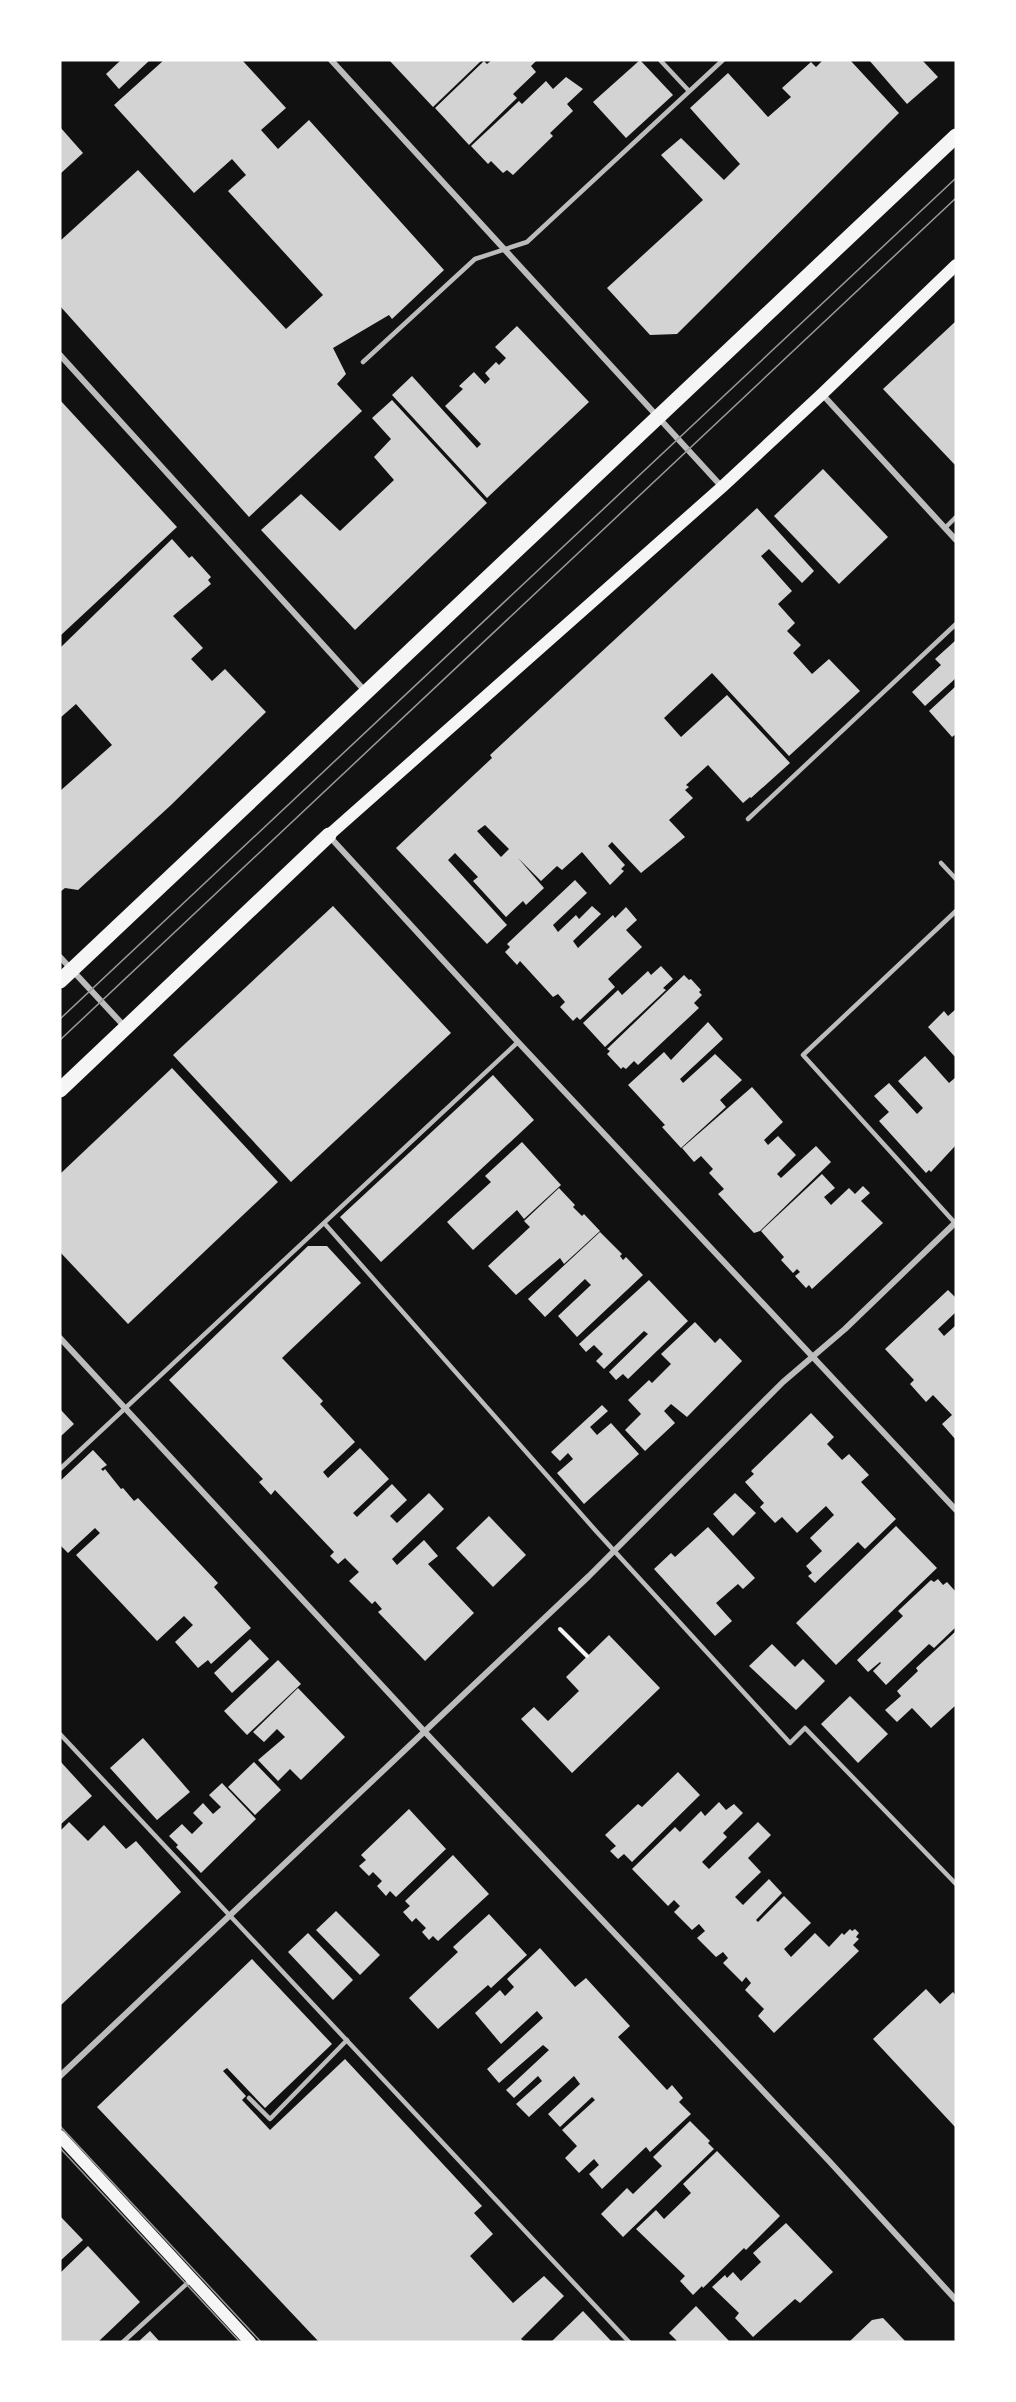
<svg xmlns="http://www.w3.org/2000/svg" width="1016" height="2402" font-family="Signika,sans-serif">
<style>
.building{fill:#d3d3d3;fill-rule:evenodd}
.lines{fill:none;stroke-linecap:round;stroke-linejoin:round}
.path{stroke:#f5f5f5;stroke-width:4}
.service{stroke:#bcbcbc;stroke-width:4.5}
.minor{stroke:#bcbcbc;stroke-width:6}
.secondary{stroke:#f5f5f5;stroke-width:12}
.primary{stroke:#f5f5f5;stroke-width:15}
.tram{stroke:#9a9a9a;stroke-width:1.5}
</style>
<rect width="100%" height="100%" fill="#111"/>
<g class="building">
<polygon points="121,60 150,60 119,89 106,74"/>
<polygon points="164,60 242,60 286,108 261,130 278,149 309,120 444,270 392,319 389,315 333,348 346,374 337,384 362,411 249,517 60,306 60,241 138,170 286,329 323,295 228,191 246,175 232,159 194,193 114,105"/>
<polygon points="389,60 482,60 433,107"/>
<polygon points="492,60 537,60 531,66 536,72 513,94 517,98 469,145 435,108 484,61 487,64"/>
<polygon points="640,60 673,95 626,138 593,102"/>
<polygon points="823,60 850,60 899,113 677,334 650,335 607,288 703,200 661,155 681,138 724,180 740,164 690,108 728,73 768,117 791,97 782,88 811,62 816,67"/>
<polygon points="869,60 922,60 938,77 907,104"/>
<polygon points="566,77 583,89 567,104 573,111 550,133 553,136 513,175 507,170 503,173 491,161 488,164 471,146 519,101 522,104 546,81 553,89"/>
<polygon points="60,127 83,153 60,174"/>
<polygon points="956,321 956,466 883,389"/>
<polygon points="517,326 589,402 487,498 392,395 412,376 477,448 481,444 445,406 463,389 459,386 474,372 485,384 490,379 485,373 496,362 499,365 506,358 495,347"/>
<polygon points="60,400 177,527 60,636"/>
<polygon points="392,400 487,503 355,630 261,530 301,494 340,531 394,480 374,457 391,439 372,418"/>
<polygon points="823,469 888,537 839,584 774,516"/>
<path d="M757,508L814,571L802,583L769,549L761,556L792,591L778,604L795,623L787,631L801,645L793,653L812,674L829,659L860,691L789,756L712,673L664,718L681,737L727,695L790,763L751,798L750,797L743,803L708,765L686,785L689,787L685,790L693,798L669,820L685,837L641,873L612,842L608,846L625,865L621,869L624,871L610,885L582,852L562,870L557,866L541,881L518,858L544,888L526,905L523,901L506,917L473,881L478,877L455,853L448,860L507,925L487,944L396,848L492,758L490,755ZM485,825L509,849L501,857L477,831Z"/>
<polygon points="172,539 189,558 192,556 211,577 208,580 211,584 173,616 203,648 191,659 212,681 225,669 266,712 170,806 78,890 65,888 60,892 60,791 112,745 76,704 60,718 60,648"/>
<polygon points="956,640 956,678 925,706 912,692 941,665 935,659"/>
<polygon points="956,686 956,734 952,737 929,711"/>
<polygon points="575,880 587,893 553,925 558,932 576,915 579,919 592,906 601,914 573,941 578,948 613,915 615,918 626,907 637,920 626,930 642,947 608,979 615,987 580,1020 577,1017 573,1021 560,1007 565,1002 558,994 553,997 520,961 517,965 505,952 510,947 507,944"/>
<polygon points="333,906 451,1033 291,1182 173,1055"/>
<polygon points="661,966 673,979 663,988 666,990 605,1047 583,1023 618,990 622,995 648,971 651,975"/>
<polygon points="684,975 689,980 691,979 701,990 699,992 702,995 694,1003 699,1008 638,1065 634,1061 626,1069 623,1067 621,1069 607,1054 610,1051 607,1049"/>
<polygon points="956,1009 956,1058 928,1027 944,1011 948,1016"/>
<polygon points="708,1022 723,1039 680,1079 683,1083 715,1054 742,1080 720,1100 726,1107 681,1148 662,1127 665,1125 628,1085 664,1052 671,1060"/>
<polygon points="925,1056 949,1083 956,1077 956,1145 931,1172 929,1170 926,1173 879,1121 889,1112 874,1096 889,1083 917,1114 923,1108 898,1081"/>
<polygon points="172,1068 278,1182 128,1324 60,1252 60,1174"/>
<polygon points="493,1075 534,1120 381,1262 340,1217"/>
<polygon points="752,1087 783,1122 764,1140 768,1145 778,1136 796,1155 777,1174 781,1178 816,1146 831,1162 760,1231 754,1233 718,1194 724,1189 709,1173 713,1169 701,1156 694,1162 682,1148"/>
<polygon points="522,1142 561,1185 524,1219 517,1210 473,1250 447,1222 491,1182 485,1176"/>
<polygon points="822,1174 835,1188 824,1197 831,1205 849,1188 855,1194 863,1186 870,1193 861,1201 883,1223 812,1289 809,1285 806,1288 795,1276 800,1272 797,1269 793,1273 781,1260 784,1257 761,1231"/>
<polygon points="559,1188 575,1205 573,1207 582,1216 584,1214 600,1231 564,1264 560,1258 516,1295 488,1266 530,1227 524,1221"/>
<polygon points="600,1232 622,1254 620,1256 623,1260 626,1257 643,1275 577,1337 558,1316 591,1285 585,1279 545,1317 528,1299"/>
<polygon points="308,1246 327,1246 361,1283 282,1358 323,1401 320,1404 355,1442 323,1472 328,1478 360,1448 389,1479 353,1513 357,1517 392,1484 407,1500 390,1516 397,1523 429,1493 444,1509 392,1559 397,1565 424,1540 438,1556 428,1564 474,1613 425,1661 378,1612 382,1609 375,1601 372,1604 349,1581 359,1572 345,1558 338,1564 330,1556 334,1552 275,1490 271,1495 259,1482 263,1479 169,1380"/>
<polygon points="649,1280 688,1321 628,1379 623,1374 616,1380 609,1372 648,1334 644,1331 604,1369 596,1361 603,1354 594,1345 586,1352 579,1344"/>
<polygon points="948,1290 956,1298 956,1312 938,1329 944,1336 956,1325 956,1440 942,1424 952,1415 933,1395 926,1402 910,1384 914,1380 885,1349"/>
<polygon points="695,1322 715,1343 720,1338 742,1361 687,1417 671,1404 664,1411 675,1423 645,1451 625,1430 641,1414 628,1400 649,1380 652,1383 671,1364 661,1354"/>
<polygon points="602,1405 608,1411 590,1427 597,1435 611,1423 639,1454 584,1504 557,1473 573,1459 568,1453 560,1461 551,1452"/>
<polygon points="60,1409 74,1424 60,1437"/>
<polygon points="811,1413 834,1437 827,1444 842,1460 849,1454 869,1475 861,1482 896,1519 865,1549 858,1542 815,1583 808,1576 812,1573 806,1566 822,1551 810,1538 834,1515 826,1506 797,1533 782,1517 775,1523 760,1507 764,1503 745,1482 754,1474 751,1471"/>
<polygon points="93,1450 107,1465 101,1469 103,1471 105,1469 121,1489 123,1488 134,1501 138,1498 218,1583 214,1587 251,1628 211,1664 208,1660 198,1668 175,1642 193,1625 184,1616 157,1641 76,1555 100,1533 95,1528 68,1553 60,1545 60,1481"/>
<polygon points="735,1493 756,1513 733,1536 713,1514"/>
<polygon points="489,1516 526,1555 493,1587 456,1548"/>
<polygon points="896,1526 937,1568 836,1665 796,1623"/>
<polygon points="708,1527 755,1578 743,1589 738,1584 716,1603 732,1621 715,1636 654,1569 671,1553 675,1557"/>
<polygon points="938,1579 943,1585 947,1582 956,1592 956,1627 934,1648 929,1644 886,1685 873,1671 881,1663 880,1662 868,1672 857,1660 903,1616 898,1611 931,1580 934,1582"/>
<polygon points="956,1631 956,1705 931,1728 912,1708 897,1722 885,1710 901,1696 897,1691 918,1671 916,1668"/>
<polygon points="609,1635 660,1688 572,1773 521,1719 534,1707 548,1721 579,1691 566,1677"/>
<polygon points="250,1639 269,1659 232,1693 214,1673"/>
<polygon points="772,1644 795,1667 803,1659 825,1681 796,1710 749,1666"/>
<polygon points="278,1660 301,1684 247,1735 224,1711"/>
<polygon points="298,1688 345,1737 301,1780 290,1769 278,1781 258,1760 285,1737 277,1729 264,1742 253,1732"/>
<polygon points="850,1696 888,1734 858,1763 821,1724"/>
<polygon points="143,1738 190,1792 157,1820 110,1768"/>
<polygon points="60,1761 92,1796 60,1825"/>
<polygon points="254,1762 281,1790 255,1815 228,1787"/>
<polygon points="678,1772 700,1795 632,1862 624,1854 618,1859 610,1851 616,1846 605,1835 638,1804 642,1807"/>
<polygon points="222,1783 256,1819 201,1873 176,1847 178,1845 169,1836 182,1824 192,1834 203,1823 193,1813 203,1803 213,1814 221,1807 209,1795"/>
<polygon points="719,1802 726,1810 734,1804 743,1813 723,1833 727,1837 702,1862 709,1869 758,1822 771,1835 748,1858 761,1872 735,1897 743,1905 769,1879 782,1893 756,1920 758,1922 784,1896 811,1923 784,1949 791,1957 815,1933 829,1947 842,1933 844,1935 850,1929 852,1931 855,1929 859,1933 856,1937 859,1939 853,1945 859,1951 774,2033 758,2016 764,2009 745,1990 751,1983 746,1977 742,1982 723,1963 728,1958 723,1952 716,1957 697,1938 705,1931 699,1924 692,1930 674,1912 680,1906 674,1900 668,1906 632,1869 675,1827 680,1832 701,1811 705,1816"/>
<polygon points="409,1809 446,1849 396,1897 390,1891 386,1896 377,1886 382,1881 373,1872 369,1876 359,1866 366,1860 361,1855"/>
<polygon points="69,1822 88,1841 104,1825 126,1849 136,1841 181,1892 60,2006 60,1831"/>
<polygon points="453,1855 489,1894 438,1941 433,1936 429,1940 422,1932 426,1928 416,1918 412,1922 403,1912 410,1906 405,1901"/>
<polygon points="336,1911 380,1955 360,1975 316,1930"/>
<polygon points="489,1914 527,1955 491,1988 488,1985 438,2029 409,1998 458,1952 453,1947"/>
<polygon points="308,1933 353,1980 333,2000 288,1952"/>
<polygon points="540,1948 575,1987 586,1978 630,2026 618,2037 667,2090 672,2085 683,2098 679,2102 691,2114 650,2152 646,2147 602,2189 589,2174 599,2165 594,2159 579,2173 565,2158 577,2146 562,2130 595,2100 592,2097 560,2127 548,2114 580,2084 574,2076 529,2117 516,2104 542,2081 538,2076 514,2098 506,2090 549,2050 543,2045 499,2083 487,2069 543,2018 537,2011 501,2044 475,2013 500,1990 505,1996 514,1987 507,1979"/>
<polygon points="252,1959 332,2044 265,2108 227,2068 223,2071 246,2096 242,2100 270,2130 345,2059 482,2206 474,2213 493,2234 470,2256 513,2303 544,2276 564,2296 521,2339 525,2342 319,2342 97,2107"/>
<polygon points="926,1989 940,2004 953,1992 956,1996 956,2128 873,2039"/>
<polygon points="690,2121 710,2141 708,2143 714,2149 623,2237 601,2214 627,2188 633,2194 662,2166 653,2157"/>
<polygon points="717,2151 780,2216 746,2250 744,2248 703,2288 702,2286 693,2295 680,2281 685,2276 636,2229 656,2210 664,2219 691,2193 683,2184"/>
<polygon points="60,2216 83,2240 60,2261"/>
<polygon points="786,2223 833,2272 800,2303 795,2299 753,2337 735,2318 739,2313 712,2287 725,2275 727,2278 733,2272 741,2281 761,2262 753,2253"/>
<polygon points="88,2246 140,2302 98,2342 60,2342 60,2273"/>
<polygon points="696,2306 730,2342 678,2342 669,2333"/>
<polygon points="583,2311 612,2342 551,2342"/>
<polygon points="883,2318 906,2342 849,2342 872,2320"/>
<polygon points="150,2331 160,2342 138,2342"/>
</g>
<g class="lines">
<polyline class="path" points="560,1629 587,1656"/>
<g class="service">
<polyline points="660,60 689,91"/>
<polyline points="363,362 475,259 527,242 723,60"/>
<polyline points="945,528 956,517"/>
<polyline points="748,819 956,624"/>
<polyline points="941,863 956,879"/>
<polyline points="955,1223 803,1055 956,911"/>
<polyline points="325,1224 596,1531 790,1743 805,1728 956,1884"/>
<polyline points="60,1469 518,1042"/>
<polyline points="60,1734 629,2342"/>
<polyline points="249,2098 270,2119 347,2040"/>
<polyline points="123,2342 192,2279"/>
</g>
<g class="minor">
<polyline points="331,60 722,487"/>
<polyline points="60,355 365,691"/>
<polyline points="822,394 956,540"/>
<polyline points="329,836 518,1042 956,1510"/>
<polyline points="60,957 125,1027"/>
<polyline points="60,1338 424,1731 829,2161 956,2300"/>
<polyline points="60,2076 589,1576 783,1382 845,1329 956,1222"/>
</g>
<g class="secondary">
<polyline points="329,835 722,487 822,394 956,265"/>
<polyline points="60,2136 250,2342"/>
</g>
<g class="primary">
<polyline points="60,981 956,136"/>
<polyline points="60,1090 329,835"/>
</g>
<g class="tram">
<polyline points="60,1019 956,178"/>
<polyline points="60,1040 956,198"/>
<polyline points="60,2126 261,2342"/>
<polyline points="60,2148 240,2342"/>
</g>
</g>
<rect width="1016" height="2402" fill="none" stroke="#ffffff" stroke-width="123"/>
</svg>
